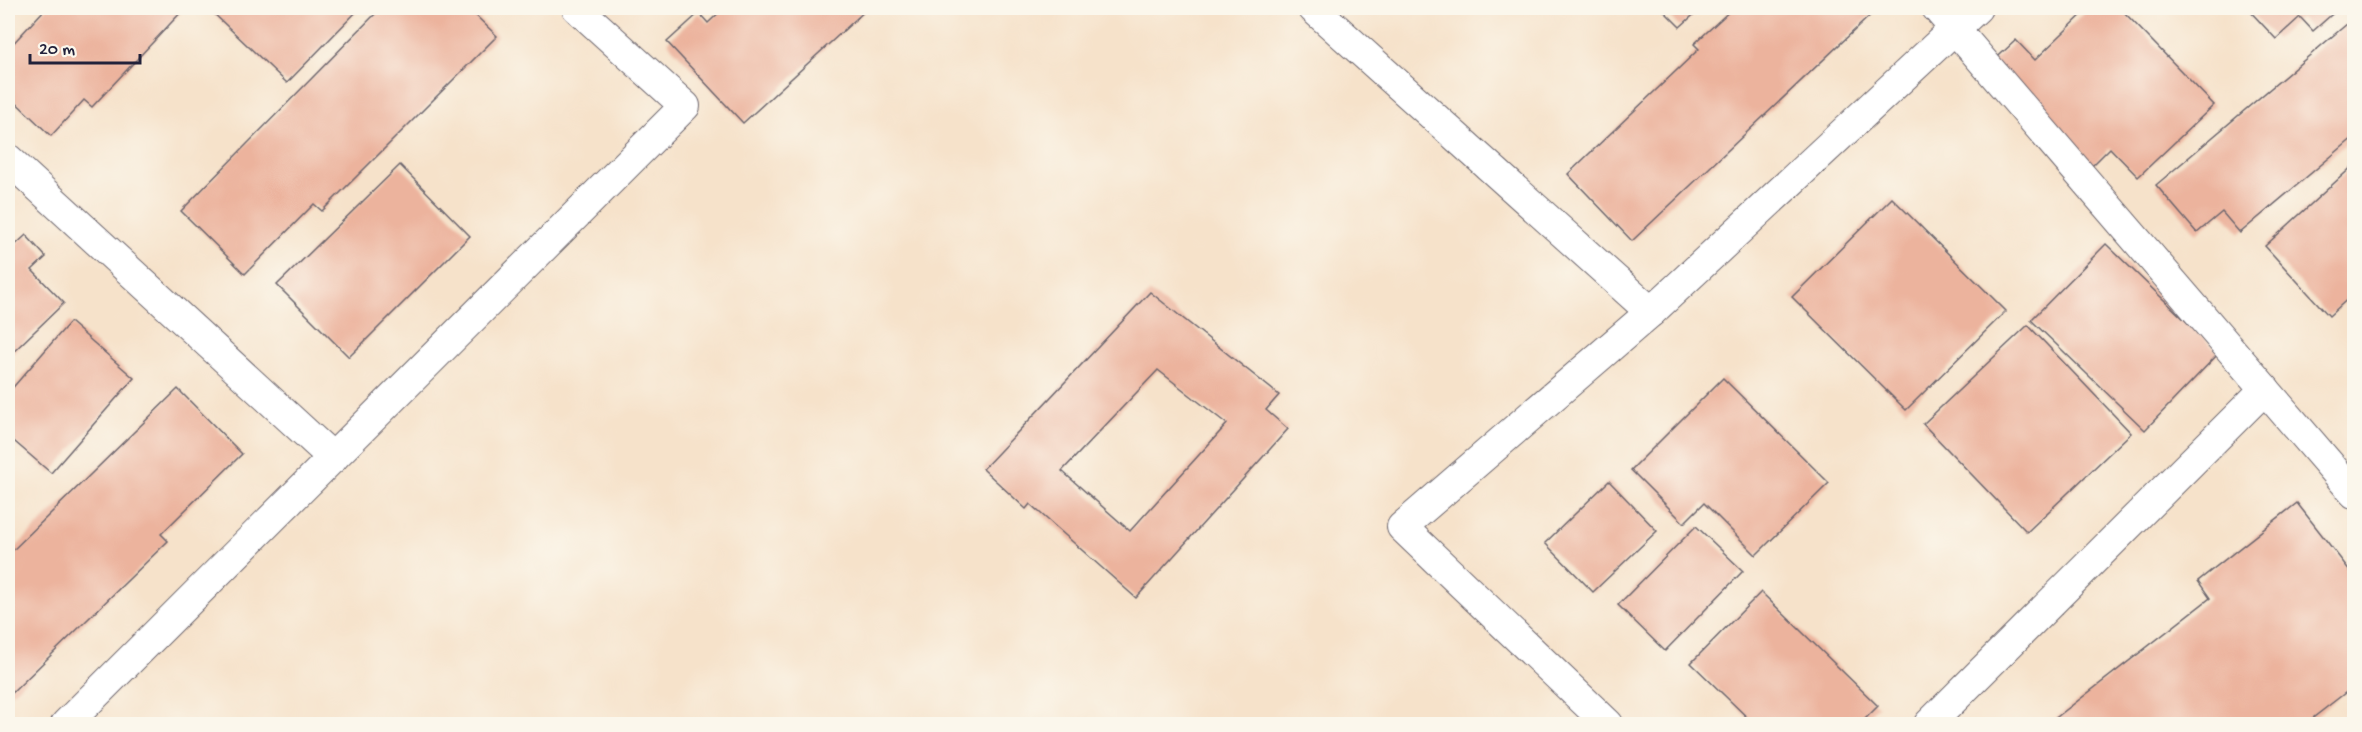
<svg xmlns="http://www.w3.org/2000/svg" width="2362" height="732" font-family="'Gochi Hand',sans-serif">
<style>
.building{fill:#ecb39d;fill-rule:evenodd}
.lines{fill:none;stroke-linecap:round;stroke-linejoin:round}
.street-casing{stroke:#6c656d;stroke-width:32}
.street{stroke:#fff;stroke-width:30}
</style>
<rect width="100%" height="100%" fill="#fbf7ec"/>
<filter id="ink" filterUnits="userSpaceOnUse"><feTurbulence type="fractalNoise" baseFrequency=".0167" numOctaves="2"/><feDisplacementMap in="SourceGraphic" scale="12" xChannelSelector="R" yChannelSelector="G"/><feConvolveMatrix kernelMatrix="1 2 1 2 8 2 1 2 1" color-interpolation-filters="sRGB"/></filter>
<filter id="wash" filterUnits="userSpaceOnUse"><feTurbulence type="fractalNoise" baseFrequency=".008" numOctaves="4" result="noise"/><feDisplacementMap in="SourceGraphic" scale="24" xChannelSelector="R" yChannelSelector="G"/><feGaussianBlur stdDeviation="1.35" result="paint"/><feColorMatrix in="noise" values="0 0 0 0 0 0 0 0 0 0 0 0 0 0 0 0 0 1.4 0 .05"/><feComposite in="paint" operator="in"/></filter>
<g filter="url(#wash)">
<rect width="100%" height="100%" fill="#f6e2ca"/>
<g id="blocks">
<g class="building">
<polygon points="46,8 185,8 92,107 84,100 51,136 8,95 8,49"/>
<polygon points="208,8 360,8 287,83"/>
<polygon points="381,8 468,8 497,36 322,211 314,204 245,274 181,211"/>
<polygon points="724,8 868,8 743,123 667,42 699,13 708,23"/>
<polygon points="1661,8 1701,8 1680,27"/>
<polygon points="1733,8 1878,8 1632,241 1568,174 1699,49 1694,44"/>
<polygon points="2089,8 2120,8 2214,105 2138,177 2110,148 2089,169 1988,66 2016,40 2035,60"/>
<polygon points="2247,8 2339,8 2313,31 2300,17 2276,39"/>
<polygon points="2354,18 2354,137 2240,233 2222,212 2197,233 2156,185"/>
<polygon points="400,165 470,236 349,357 277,285"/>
<polygon points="2354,165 2354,293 2329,316 2265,246"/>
<polygon points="1892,198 2006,311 1906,410 1792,297"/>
<polygon points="26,235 46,257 32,270 64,303 8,357 8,245 11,249"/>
<polygon points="2106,244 2219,353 2145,430 2031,320"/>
<path d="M1150,292L1279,395L1266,410L1288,429L1136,598L1030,504L1026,509L983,469ZM1158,370L1227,424L1130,531L1062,471Z"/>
<polygon points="70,322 134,378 51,473 8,436 8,393"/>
<polygon points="2028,325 2131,433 2027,532 1923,424"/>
<polygon points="1723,378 1829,483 1756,555 1704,503 1684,523 1631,470"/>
<polygon points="178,389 242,454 161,534 168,541 8,697 8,555"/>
<polygon points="1609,481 1657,531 1593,592 1545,543"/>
<polygon points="2297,503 2354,576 2354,686 2305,724 2048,724 2210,598 2198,581"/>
<polygon points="1696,526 1743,571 1665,651 1618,605"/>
<polygon points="1761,592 1878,706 1860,724 1754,724 1691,663"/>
</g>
</g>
</g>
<g filter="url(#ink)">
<use href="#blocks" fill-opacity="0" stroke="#6c656d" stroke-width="1.5"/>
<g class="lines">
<defs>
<g id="street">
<polyline points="1313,8 1651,312"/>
<polyline points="1937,8 2354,493"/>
<polyline points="8,159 333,458"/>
<polyline points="66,724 685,106 577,8"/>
<polyline points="1608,724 1402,527 1651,312 1977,8"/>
<polyline points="1929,724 2265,389"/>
</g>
</defs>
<use href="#street" class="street-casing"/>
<use href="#street" class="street"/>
</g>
</g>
<rect width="2362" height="732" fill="none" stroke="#fbf7ec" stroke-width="30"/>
<path d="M30 54v9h110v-9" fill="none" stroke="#22223b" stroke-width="3"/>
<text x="39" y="54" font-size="18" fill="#22223b" stroke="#fbf7ec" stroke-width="4.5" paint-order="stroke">20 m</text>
</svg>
